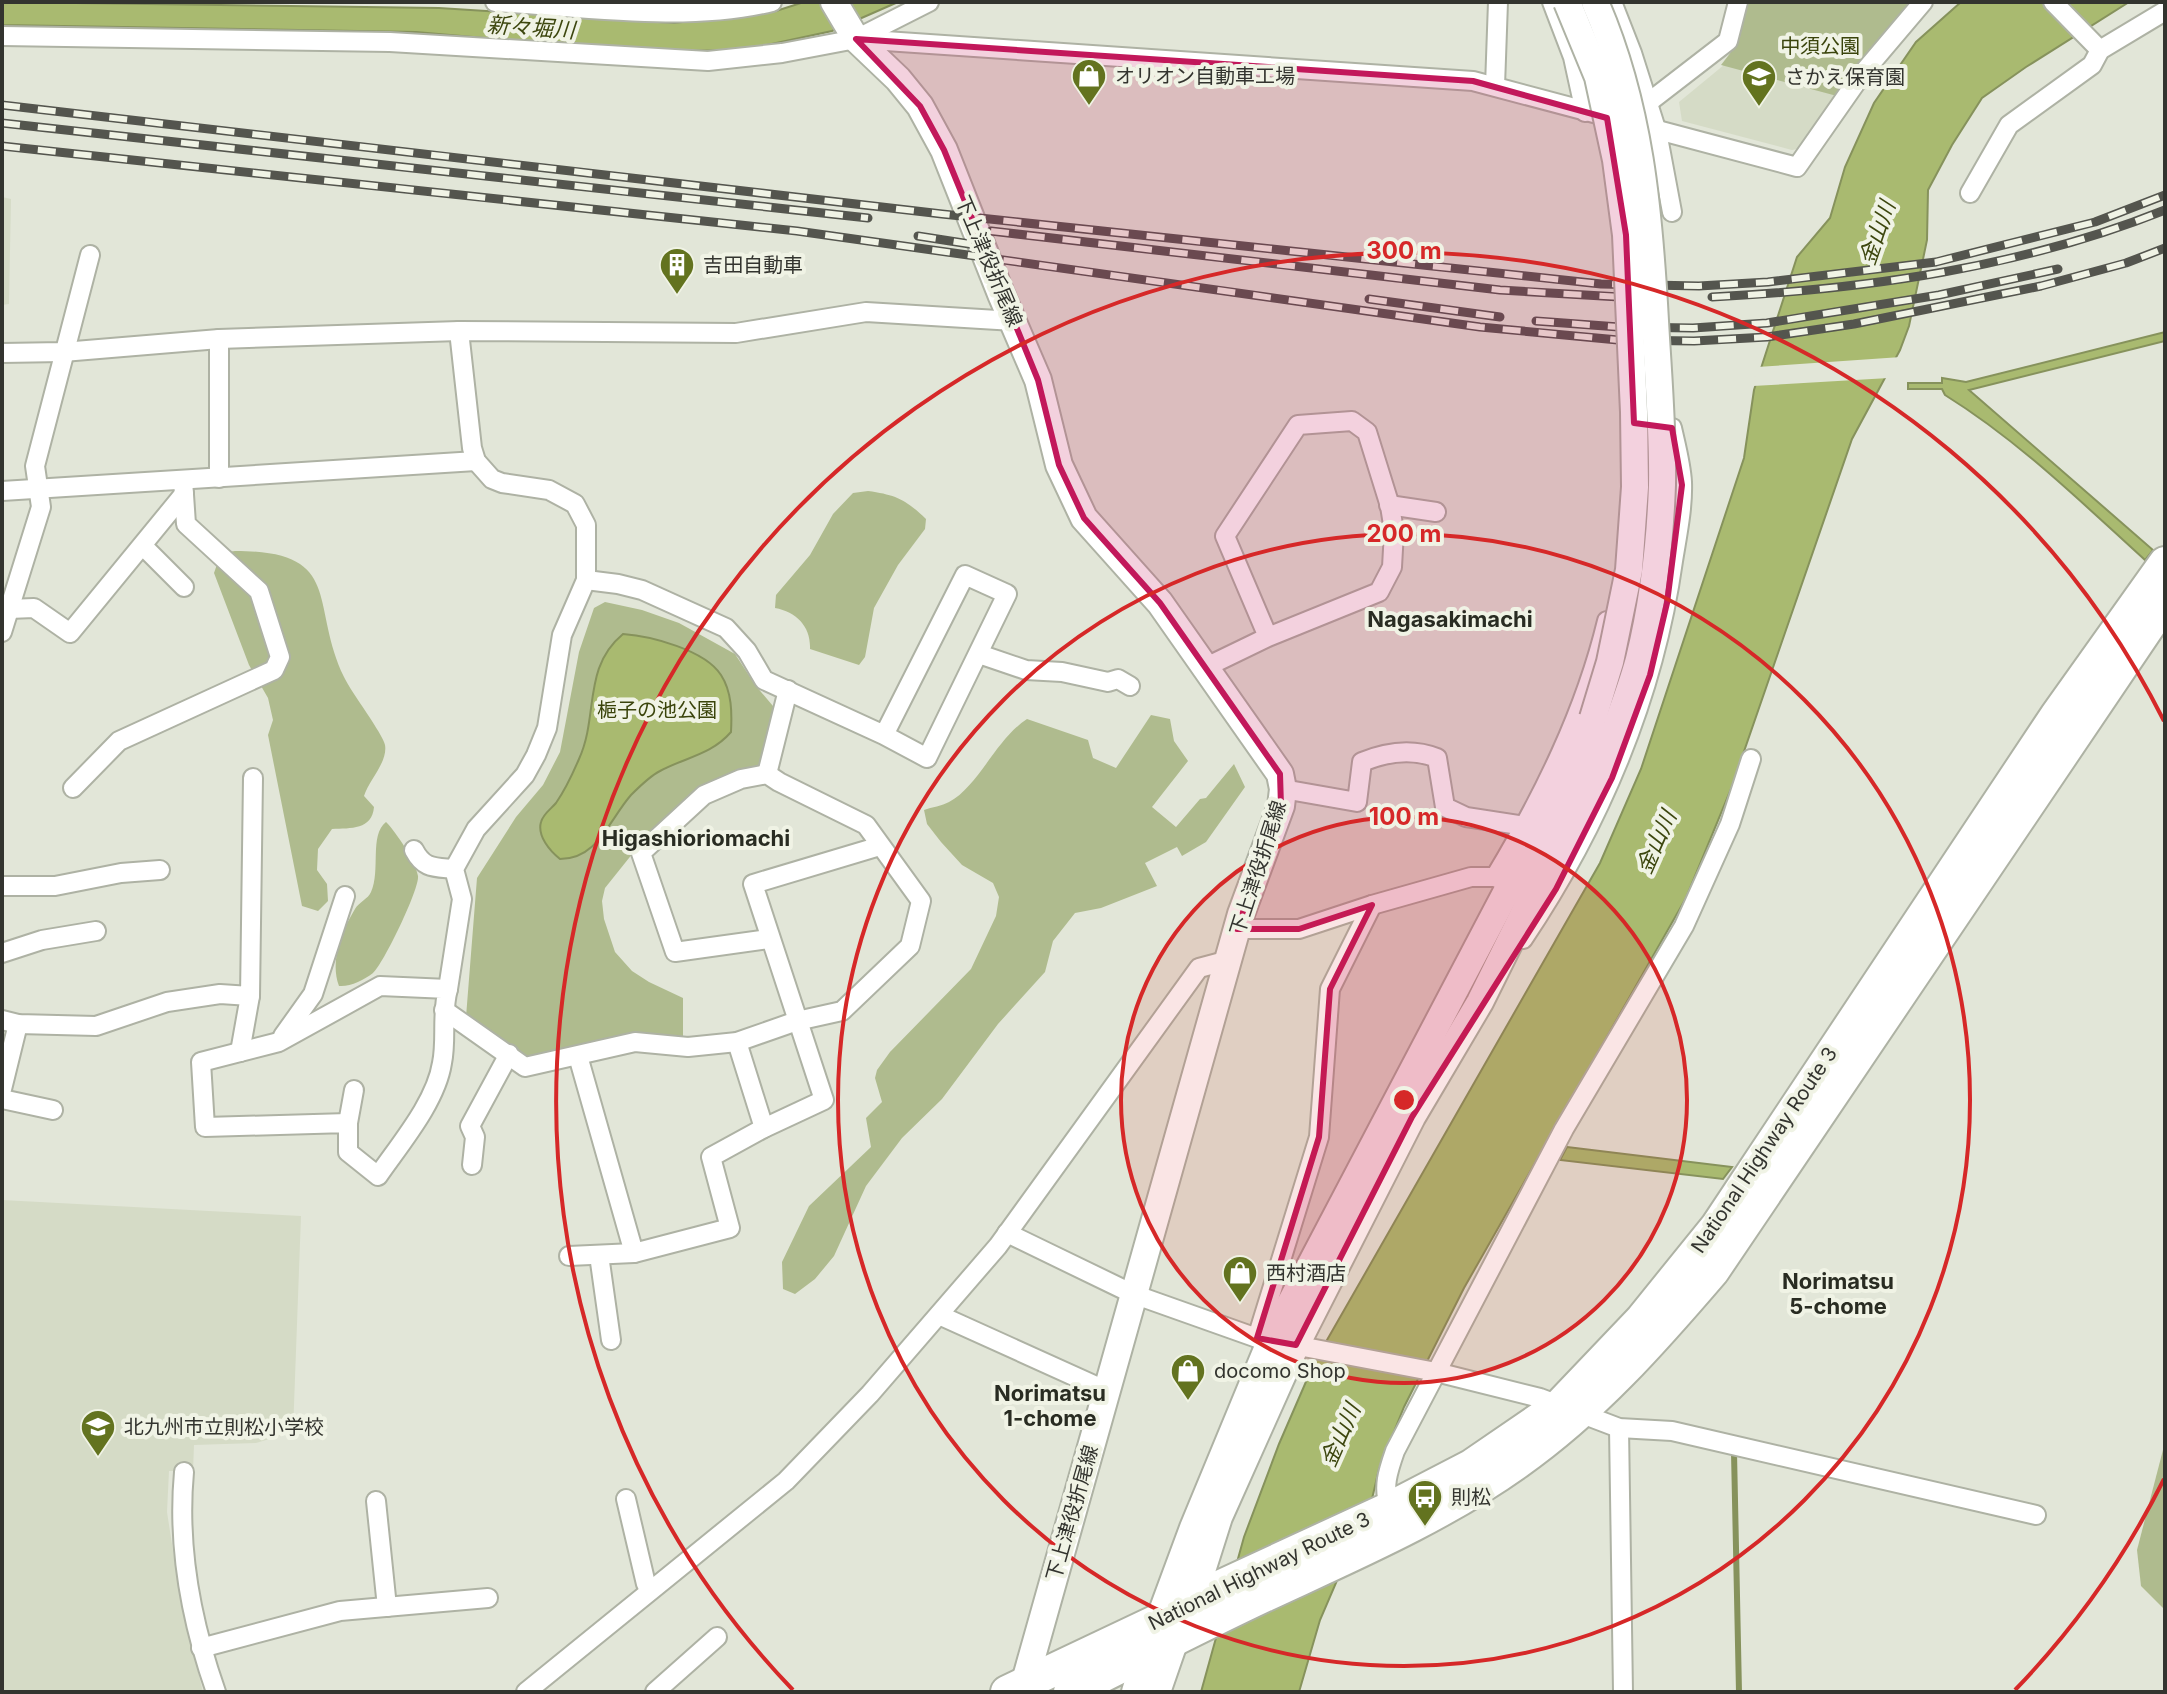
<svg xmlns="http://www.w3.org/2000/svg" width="2167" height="1694" font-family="Inter,'Noto Sans JP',sans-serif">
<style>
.built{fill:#d5dbc6}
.green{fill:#afbb8e}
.water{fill:#a9ba70;stroke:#86925c;stroke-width:2}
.pier{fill:#e2e6d8}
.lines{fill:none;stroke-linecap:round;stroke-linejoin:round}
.stream{stroke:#86925c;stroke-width:6}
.street-casing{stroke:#aeb2a4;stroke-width:22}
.secondary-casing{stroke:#aeb2a4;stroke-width:30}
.highway-casing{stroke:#aeb2a4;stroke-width:36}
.street{stroke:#fff;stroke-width:18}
.secondary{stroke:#fff;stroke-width:26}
.highway{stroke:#fff;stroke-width:32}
.rail-casing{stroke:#54554e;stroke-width:9}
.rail{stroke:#f0f3e5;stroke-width:6;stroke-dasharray:18;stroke-linecap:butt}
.secondary-bridge-casing{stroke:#aeb2a4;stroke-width:30;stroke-linecap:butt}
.secondary-bridge{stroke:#fff;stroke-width:26}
.marked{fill:#c2185b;fill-opacity:0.2;stroke:#c2185b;stroke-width:6;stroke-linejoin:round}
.ring{fill:none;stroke:#d62828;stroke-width:4}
.labels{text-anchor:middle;stroke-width:8;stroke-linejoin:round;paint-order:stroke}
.park-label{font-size:20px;fill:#3a440b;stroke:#f0f3e5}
.poi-label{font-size:20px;fill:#33342f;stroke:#f0f3e5;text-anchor:start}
.street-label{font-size:20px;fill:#33342f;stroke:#f0f3e5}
.water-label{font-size:22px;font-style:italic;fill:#3d470f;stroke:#f0f3e5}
.neighbourhood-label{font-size:22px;font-weight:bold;fill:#292c22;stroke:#f0f3e5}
.centre{fill:#d62828;stroke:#f0f3e5;stroke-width:4}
.ring-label{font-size:24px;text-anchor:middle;font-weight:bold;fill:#d62828;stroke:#f0f3e5;stroke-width:8;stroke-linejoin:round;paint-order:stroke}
</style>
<rect width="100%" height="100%" fill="#e2e6d8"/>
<g class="built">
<polygon points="1730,60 1846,95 1816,145 1792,150 1682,121 1679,102"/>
<polygon points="2,197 11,199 9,304 2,305"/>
<polygon points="2,1200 301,1216 293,1432 256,1443 194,1445 193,1471 169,1471 167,1512 181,1602 203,1692 2,1692"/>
</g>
<g class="green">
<polygon points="1747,2 1912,2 1837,96 1721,65 1738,43"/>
<path d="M868,491C896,495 905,499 926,519L925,529L898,565L874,608L865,657L859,665L810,649C811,627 797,612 775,608L776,595L810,555L833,514L853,493Z"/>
<path d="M235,551C345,551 309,604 344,677C351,692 383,734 385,745C388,762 369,780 364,796L374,807C372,830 351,828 332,829L318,849L317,870L327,884L328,901L318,911L302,906L268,735L273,720L268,698L249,665L214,573L221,553Z"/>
<polygon points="605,602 642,610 679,623 735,654 756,686 778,712 765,760 633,853 605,888 602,901 604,919 615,952 632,971 649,982 683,998 683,1041 526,1059 466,1017 477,878 516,817 543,785 560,752 579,652 594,608"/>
<path d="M1151,715L1170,719L1174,741L1188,761L1152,807L1176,827L1200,799L1206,798L1234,764L1245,787L1206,842L1182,856L1177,847L1145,863L1157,886L1101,908L1075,913L1053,941L1045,972L998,1024L942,1099L902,1138L866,1186L834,1256L815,1279L795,1294L783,1289L782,1262L809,1206L871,1147L866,1118L882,1102L875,1078L877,1070L890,1052L971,969L996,916L999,897L993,883L962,865L941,842L927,824L924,810C932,807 942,806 949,802C978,787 996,739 1027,719L1088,740L1093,758L1116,768Z"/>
<path d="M386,822C396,832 416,862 418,876C420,888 383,965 373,973C364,980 350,987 339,986C330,961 341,932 355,909C359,902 368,899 371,892C381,871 369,835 386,822Z"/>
<polygon points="2164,1446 2165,1446 2165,1610 2141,1586 2137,1550"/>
</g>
<g class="water">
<polygon points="2,2 439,8 674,23 776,11 804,2 898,2 832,31 744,50 677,51 565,45 416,32 2,25"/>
<polygon points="1961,2 2129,2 2026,67 1982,98 1952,145 1928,190 1927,240 1909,326 1900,350 1852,439 1731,789 1686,898 1464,1288 1404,1407 1379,1469 1372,1499 1320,1620 1299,1692 1201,1692 1244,1537 1279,1444 1315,1361 1600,863 1641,769 1744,458 1754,390 1797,257 1830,218 1845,167 1874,103 1916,42"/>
<path d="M2165,332V341L1969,390L2153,550L2145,560C2081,502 2019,441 1945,395L1942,389H1908V383H1942V378L1966,382Z"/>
<path d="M623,634C651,636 705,650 721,675C732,692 732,713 731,732C711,755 686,757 660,771C650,776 639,787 631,795C609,820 598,859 560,859C550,851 537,836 541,822C543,814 551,809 556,803C565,790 573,773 579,759C599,715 582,668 623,634Z"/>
<polygon points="1567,1147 1732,1167 1723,1179 1560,1160"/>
</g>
<polygon class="pier" points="1901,357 1889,378 1753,386 1757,367"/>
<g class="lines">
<g class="stream">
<polyline points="691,3 691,2"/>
<polyline points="1734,1452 1739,1692"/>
</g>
<defs>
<g id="street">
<path d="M495,2C584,7 686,23 772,2"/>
<polyline points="1552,2 1573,57 1585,112"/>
<polyline points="1612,2 1632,53 1657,132 1672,212"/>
<polyline points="2053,2 2100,50"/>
<polyline points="2,36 390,42 708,61 782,53 856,39 929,2"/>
<polyline points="856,39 1473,81 1797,167 1862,74 1923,2"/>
<polyline points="1495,86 1498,2"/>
<polyline points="1649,102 1728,41 1738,2"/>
<polyline points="1970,193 2009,125 2092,65 2100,50 2165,11"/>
<polyline points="219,339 219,478"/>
<polyline points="2,353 63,352 219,339 459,331 736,333 866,312 1014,321"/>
<polyline points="2,491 476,461"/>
<polyline points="1389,505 1436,512"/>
<polyline points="143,546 184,587"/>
<polyline points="586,580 618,584 642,590 726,628 747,651 764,680 884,735 927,758 1007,594 965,575 884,735"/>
<polyline points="9,609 34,608 70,633 184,494"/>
<polyline points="2,632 41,507 35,466 90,255"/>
<polyline points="979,654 1026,670 1062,672 1108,682 1118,679 1130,686"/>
<polyline points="1206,667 1268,637 1379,592 1392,567 1394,531 1390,506 1367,432 1352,421 1298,425 1225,536 1268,637"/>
<polyline points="767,774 788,690"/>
<polyline points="73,788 119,741 274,670 280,657 259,591 186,524 183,480"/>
<path d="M1283,789L1357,802L1362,762C1386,752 1412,748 1437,758L1445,807L1466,817L1526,826"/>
<path d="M414,850C424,869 434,867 454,869"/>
<path d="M1495,877C1543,797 1585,712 1607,621"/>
<polyline points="2,886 55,886 121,873 160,870"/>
<polyline points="1237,929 1299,929 1372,905 1471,877 1495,877 1504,881"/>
<path d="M1523,939C1599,826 1654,697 1673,561C1677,536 1683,508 1682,482C1681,464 1676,446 1672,428L1638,424L1635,438"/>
<polyline points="2,953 42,940 96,931"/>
<path d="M380,986L448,989C441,1014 447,1039 442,1063C436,1102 400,1144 378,1176L348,1152V1123L205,1127L201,1062L279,1042Z"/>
<polyline points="448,989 462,899 454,869 476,829 525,775 536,755 547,728 562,635 586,580 586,525 575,504 549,490 502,483 492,479 476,461 472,448 459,331"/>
<polyline points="444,1010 525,1067 635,1042 688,1047 737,1042 797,1021 842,1011 910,946 921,901 866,825 779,782 767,774 741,779 704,795 641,853 675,952 769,939"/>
<polyline points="2,1020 18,1024 96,1026 167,1002 220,994 250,996 253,778"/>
<polyline points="283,1036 313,994 345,896"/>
<polyline points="737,1042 764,1128"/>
<polyline points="240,1052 250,996"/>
<polyline points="578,1056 634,1253 730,1228 711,1157 764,1128 824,1100 753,884 880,846"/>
<polyline points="2,1089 18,1024"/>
<polyline points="2,1099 53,1110"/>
<polyline points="348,1123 354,1090"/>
<polyline points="472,1165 475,1137 470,1126 509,1054"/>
<polyline points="1007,1233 1133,1294 1257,1338 1436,1372 1540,1398 1619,1428 1672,1431 2036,1515"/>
<polyline points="599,1255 611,1340"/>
<polyline points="569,1256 634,1253"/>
<polyline points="939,1315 1107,1391"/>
<polyline points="1257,1338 1319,1137 1330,989 1372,905"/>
<polyline points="1619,1428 1623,1692"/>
<path d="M184,1472C177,1547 191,1621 216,1692"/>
<polyline points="626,1499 646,1584"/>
<polyline points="376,1501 387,1607"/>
<path d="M1390,1508C1382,1488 1388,1471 1395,1451L1564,1129L1684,926L1730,824L1751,759"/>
<polyline points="201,1648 340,1611 488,1598"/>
<polyline points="526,1692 786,1481 870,1394 998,1246 1199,968 1229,960"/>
<polyline points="655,1692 717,1637"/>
</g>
<g id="secondary">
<polyline points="834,2 856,39 898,79 920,106 944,150 1001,294 1038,380 1059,465 1084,518 1160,603 1280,774 1283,789 1281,806 1241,914 1022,1692"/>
<polyline points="1135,1692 1146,1655 1193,1528 1270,1342 1559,792 1593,718"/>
<polyline points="1157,1692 1175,1640 1193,1599 1219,1517 1296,1345 1412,1117 1480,1002 1616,728"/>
</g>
<g id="highway">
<polyline points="1007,1692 1159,1620 1193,1599 1390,1508 1471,1466 1560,1405 1641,1320 1717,1226 2056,716 2165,563"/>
<path d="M1070,1692C1135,1660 1200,1626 1266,1595C1352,1555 1441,1517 1518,1462C1593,1409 1653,1341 1713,1271L2165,602"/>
</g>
</defs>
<use href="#street" class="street-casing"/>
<use href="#secondary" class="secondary-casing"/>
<use href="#highway" class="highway-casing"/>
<use href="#street" class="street"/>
<use href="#secondary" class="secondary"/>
<use href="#highway" class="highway"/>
<defs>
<g id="rail">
<polyline points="2,105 942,214 1601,284 1699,286 1768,282 1936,262 2095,222 2165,195"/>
<polyline points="2,123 868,218"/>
<polyline points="2,146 797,231 1480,327 1618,340 1694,341 1767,337 1854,324 2041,286 2126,263 2165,248"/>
<polyline points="991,231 1500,290 1620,297"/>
<polyline points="918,236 989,247"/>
<path d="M1712,297C1867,289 2020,268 2165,210"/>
<polyline points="1369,299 1500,317"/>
<polyline points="1536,321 1619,327 1693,328 1767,323 1939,295 2058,269"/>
</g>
</defs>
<use href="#rail" class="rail-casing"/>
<use href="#rail" class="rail"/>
<defs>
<g id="secondary-bridge">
<polyline points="1567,2 1598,77 1616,160 1626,235 1634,412 1635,487 1629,570 1610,662 1593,718"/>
<path d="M1595,2C1640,105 1649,211 1655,321C1658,375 1663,431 1662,485C1660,543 1653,602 1639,659C1633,682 1624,705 1616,728"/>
</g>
</defs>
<use href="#secondary-bridge" class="secondary-bridge-casing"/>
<use href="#secondary-bridge" class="secondary-bridge"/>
</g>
<path class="marked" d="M856,39L1473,81L1607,118L1626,235L1634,423L1672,428L1682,485L1667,603L1650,675L1612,778L1556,889L1412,1117L1296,1345L1257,1338L1319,1137L1330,989L1372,905L1299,929H1237L1281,806L1280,774L1160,603L1084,518L1059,465L1038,380L944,150L920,106Z"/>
<circle cx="1404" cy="1100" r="283" fill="#d62828" fill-opacity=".12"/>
<g class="ring">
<circle cx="1404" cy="1100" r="283"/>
<circle cx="1404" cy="1100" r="566"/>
<path d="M2164 1479A849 849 0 0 1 2015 1690M793 1690A849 849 0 1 1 2164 721"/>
</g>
<defs>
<symbol id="shop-pin" viewBox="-11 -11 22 30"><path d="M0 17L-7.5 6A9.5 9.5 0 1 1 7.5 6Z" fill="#63731f" stroke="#f0f3e5"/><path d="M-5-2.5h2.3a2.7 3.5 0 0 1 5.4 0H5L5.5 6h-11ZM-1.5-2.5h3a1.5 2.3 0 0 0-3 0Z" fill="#fff"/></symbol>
<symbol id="school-pin" viewBox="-11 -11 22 30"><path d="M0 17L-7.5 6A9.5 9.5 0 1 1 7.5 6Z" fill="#63731f" stroke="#f0f3e5"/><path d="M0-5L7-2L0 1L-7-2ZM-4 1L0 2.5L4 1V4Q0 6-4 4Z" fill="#fff"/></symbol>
<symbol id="building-pin" viewBox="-11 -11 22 30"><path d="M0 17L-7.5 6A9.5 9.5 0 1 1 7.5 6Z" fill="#63731f" stroke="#f0f3e5"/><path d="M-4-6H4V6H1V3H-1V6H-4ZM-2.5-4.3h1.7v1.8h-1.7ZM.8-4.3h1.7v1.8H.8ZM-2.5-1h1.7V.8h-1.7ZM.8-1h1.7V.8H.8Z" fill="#fff"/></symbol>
<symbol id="bus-pin" viewBox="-11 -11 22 30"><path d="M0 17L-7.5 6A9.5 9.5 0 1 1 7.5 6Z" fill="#63731f" stroke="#f0f3e5"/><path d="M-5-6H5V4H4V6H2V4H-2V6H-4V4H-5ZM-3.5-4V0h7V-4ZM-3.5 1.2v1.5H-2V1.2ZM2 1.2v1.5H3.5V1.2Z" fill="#fff"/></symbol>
</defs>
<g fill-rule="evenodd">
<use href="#shop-pin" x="1069" y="56" width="40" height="54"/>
<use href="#school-pin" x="1739" y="57" width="40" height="54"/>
<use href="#building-pin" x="657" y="245" width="40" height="54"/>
<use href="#shop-pin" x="1220" y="1253" width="40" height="54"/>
<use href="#shop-pin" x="1168" y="1351" width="40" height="54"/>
<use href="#school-pin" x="78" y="1407" width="40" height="54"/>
<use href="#bus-pin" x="1405" y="1477" width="40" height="54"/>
</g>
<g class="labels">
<g class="park-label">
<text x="1820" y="53">中須公園</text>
<text x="657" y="717">梔子の池公園</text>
</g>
<g class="poi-label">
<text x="1115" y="83">オリオン自動車工場</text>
<text x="1785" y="84">さかえ保育園</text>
<text x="703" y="272">吉田自動車</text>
<text x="1266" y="1280">西村酒店</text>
<text x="1214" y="1378">docomo Shop</text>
<text x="124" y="1434">北九州市立則松小学校</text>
<text x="1451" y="1504">則松</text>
</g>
<g class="street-label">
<text transform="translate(989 261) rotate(67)" y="7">下上津役折尾線</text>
<text transform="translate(1258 868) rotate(-72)" y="7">下上津役折尾線</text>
<text transform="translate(1764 1150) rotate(-56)" y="7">National Highway Route 3</text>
<text transform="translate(1072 1513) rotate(-74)" y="7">下上津役折尾線</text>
<text transform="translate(1259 1571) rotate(-26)" y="7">National Highway Route 3</text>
</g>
<g class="water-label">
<text transform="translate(531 27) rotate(4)" y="8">新々堀川</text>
<text transform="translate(1877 233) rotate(-71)" y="8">金山川</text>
<text transform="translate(1656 842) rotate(-66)" y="8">金山川</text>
<text transform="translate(1340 1435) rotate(-66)" y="8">金山川</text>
</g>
<g class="neighbourhood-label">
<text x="1450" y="627">Nagasakimachi</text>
<text x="696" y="846">Higashioriomachi</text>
<text x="1838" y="1289">Norimatsu<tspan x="1838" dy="25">5-chome</tspan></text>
<text x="1050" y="1401">Norimatsu<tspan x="1050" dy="25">1-chome</tspan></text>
</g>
</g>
<circle cx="1404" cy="1100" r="12" class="centre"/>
<g class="ring-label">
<text x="1404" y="259">300 m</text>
<text x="1404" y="542">200 m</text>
<text x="1404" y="825">100 m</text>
</g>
<rect width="2167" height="1694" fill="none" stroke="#33342f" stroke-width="8"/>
</svg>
